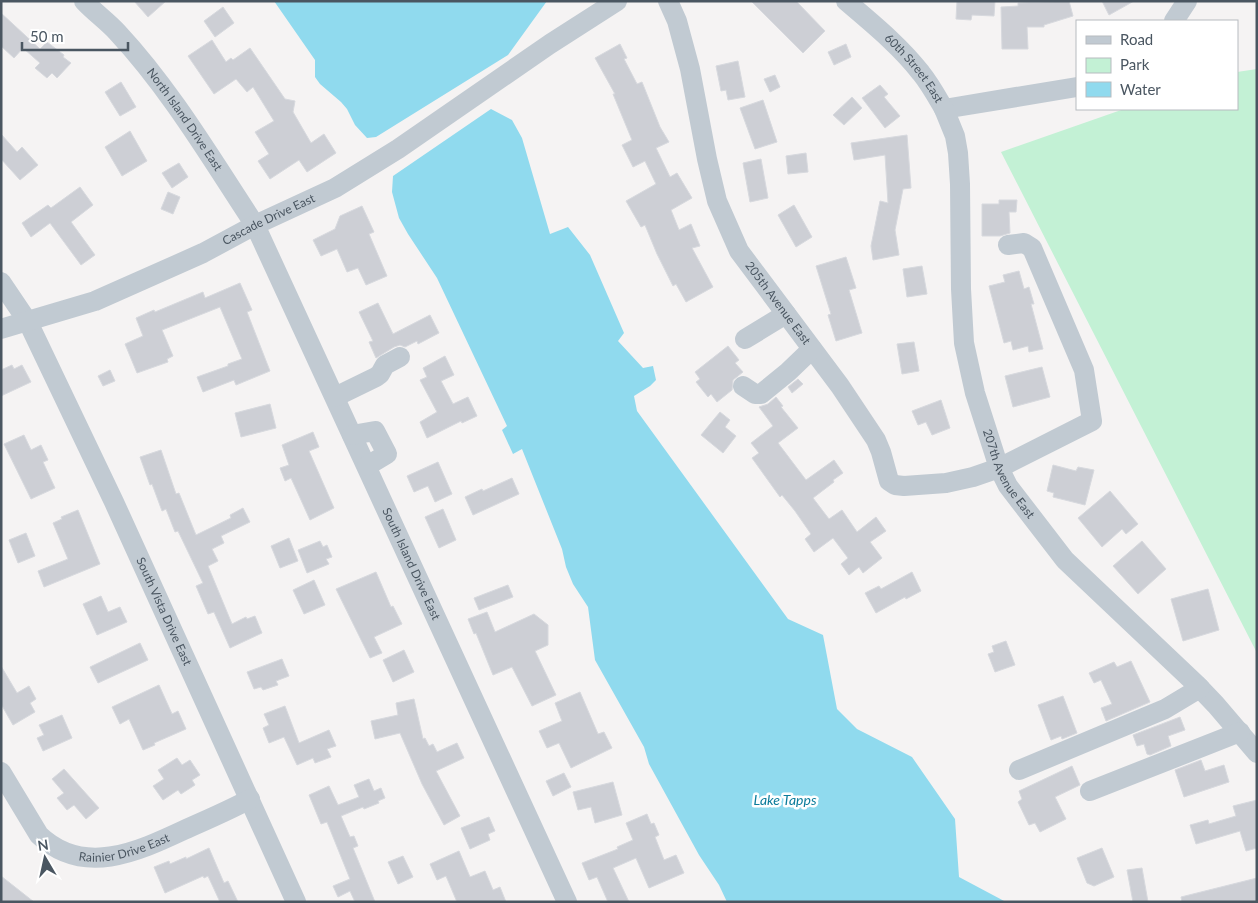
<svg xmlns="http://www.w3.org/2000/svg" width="1258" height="903" font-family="Lato,sans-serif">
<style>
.green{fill:#c3f1d5}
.water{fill:#90daee}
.building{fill:#cdcfd5;stroke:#d7d9de}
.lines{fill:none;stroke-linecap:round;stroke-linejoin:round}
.minor{stroke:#c1cad2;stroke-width:20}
.labels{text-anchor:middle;stroke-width:5;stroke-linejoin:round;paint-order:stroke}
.street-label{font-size:12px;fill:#4a5661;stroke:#fff}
.water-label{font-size:14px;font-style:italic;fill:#0c7c9b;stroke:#fff}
</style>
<rect width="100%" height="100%" fill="#f5f3f3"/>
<polygon class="green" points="1257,69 1257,653 1001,152 1124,109 1237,109 1237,72"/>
<g class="water">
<polygon points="274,1 547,1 508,55 376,137 367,138 355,125 347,109 341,102 320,84 315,77 315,60"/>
<polygon points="491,109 512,120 522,138 550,234 568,227 590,255 624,333 618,341 643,368 653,366 656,380 650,386 634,396 637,411 788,619 823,635 837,709 857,729 912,757 955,819 959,877 1006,902 727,902 719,885 699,855 649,764 644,747 595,660 588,607 573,584 566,567 562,549 522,449 513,454 502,430 507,426 437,278 408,234 399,218 392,192 393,176"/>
</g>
<g class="building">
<polygon points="134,1 166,1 148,17"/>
<polygon points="751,1 796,1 825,31 803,53"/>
<polygon points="957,1 995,1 994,16 972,15 971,20 956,19"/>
<polygon points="1069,1 1073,16 1044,25 1044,27 1027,27 1028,49 1002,49 1001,7 1018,6 1018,3"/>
<polygon points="1102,1 1134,1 1109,15"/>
<polygon points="223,7 234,23 215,37 204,21"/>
<polygon points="1,13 40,49 47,42 64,55 63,57 71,63 57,78 52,73 47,78 35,68 40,63 23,48 14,58 1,46"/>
<polygon points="212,40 226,62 231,58 233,60 250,48 285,99 295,101 293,112 311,143 324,134 336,153 307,172 299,160 270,179 258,161 269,154 255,132 274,121 253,87 247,92 236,79 214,94 188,56"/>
<polygon points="620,44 627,58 624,59 637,84 642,82 660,127 669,142 656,148 670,177 677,173 692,198 671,210 679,230 691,224 700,246 692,248 713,287 686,302 676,284 673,286 657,254 645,225 641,227 626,201 656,184 645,161 633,167 622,145 632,140 613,94 615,94 595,58"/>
<polygon points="846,44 851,57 834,65 828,52"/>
<polygon points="738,61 745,97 728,100 726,90 721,91 716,66"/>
<polygon points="775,75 780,87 770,92 764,79"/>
<polygon points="121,82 136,107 120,116 105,92"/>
<polygon points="880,85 888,94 884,97 900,116 885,128 862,98"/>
<polygon points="852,97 862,108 844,125 833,115"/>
<polygon points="763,100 777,142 755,149 740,108"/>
<polygon points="130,131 147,161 122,176 105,147"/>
<polygon points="1,134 17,152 22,147 38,165 20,180 1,159"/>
<polygon points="907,135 911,188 903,189 895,230 899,255 873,260 871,246 880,201 888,203 885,155 854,160 851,143"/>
<polygon points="806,153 808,172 788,174 786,156"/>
<polygon points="761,159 768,198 750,202 743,163"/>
<polygon points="179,163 188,177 172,188 162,173"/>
<polygon points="80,187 93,205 71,222 95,255 81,265 50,223 31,237 22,223 48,205 51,208"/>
<polygon points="168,192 180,197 173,214 161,209"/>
<polygon points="999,200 1017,200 1016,212 1009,212 1010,233 1000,236 982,236 982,204 999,204"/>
<polygon points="794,205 812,237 796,247 778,215"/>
<polygon points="362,206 374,232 369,234 387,276 366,285 358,268 347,272 337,249 321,256 313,240 335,229 340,216"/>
<polygon points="846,257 856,288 849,290 862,333 836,341 828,315 831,314 816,266"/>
<polygon points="922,266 927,294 907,297 903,269"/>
<polygon points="1019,271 1024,289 1029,287 1034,304 1031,304 1043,349 1029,352 1028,346 1013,350 1011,341 1004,343 989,286 1005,282 1003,275"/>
<polygon points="240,283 252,310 247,312 270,371 236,385 234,380 203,392 197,377 228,366 228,364 242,359 220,307 162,330 173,356 167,359 168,362 137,373 125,344 143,336 136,318 154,310 155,312 203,292 205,298"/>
<polygon points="378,303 393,334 430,315 439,333 418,344 417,341 405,347 400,345 394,347 376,358 369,342 373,341 359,312"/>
<polygon points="914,342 919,371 902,374 897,344"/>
<polygon points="728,346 739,360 735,363 743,372 733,380 732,390 717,402 711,394 708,397 696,382 700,379 695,372"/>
<polygon points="445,356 454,375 441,381 453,404 468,397 477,416 462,423 461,421 427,438 420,422 437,412 420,380 427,377 423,368"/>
<polygon points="12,365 14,369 22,365 31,382 1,396 1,370"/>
<polygon points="1042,367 1050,397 1013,407 1005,376"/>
<polygon points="110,370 115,381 103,386 98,376"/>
<polygon points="798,379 803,384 792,393 788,387"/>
<polygon points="776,397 783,406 781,407 798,428 778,443 806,480 834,460 843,473 833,480 834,482 813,498 829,519 842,510 857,532 876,517 886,531 870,542 882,558 863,573 859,567 849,575 841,564 848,558 833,538 814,552 805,539 811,534 795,511 782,495 780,497 752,458 759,453 751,443 773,426 759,407 768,404"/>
<polygon points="941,400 950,428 932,435 926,422 918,425 912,411"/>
<polygon points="270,404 276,428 241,437 235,413"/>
<polygon points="720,412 730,420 725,427 736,436 723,453 701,435"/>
<polygon points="313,432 319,447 309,451 334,508 310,520 291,478 285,481 280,468 289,465 282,445"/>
<polygon points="24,435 31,450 41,445 48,460 43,462 55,488 31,499 4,444"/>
<polygon points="161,450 176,494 179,493 196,535 231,518 230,515 243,508 250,522 221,536 224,543 212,549 218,561 208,566 232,624 246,617 247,619 255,616 262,633 230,648 214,612 208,614 196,586 203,583 178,531 175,532 166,509 162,511 152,484 150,485 140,457"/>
<polygon points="438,462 452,494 435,502 428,486 414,492 407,476"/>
<polygon points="1053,465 1076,471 1078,467 1094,470 1085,505 1053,497 1054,493 1047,491"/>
<polygon points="512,478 519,494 473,515 465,497 482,489 483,491"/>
<polygon points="1110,491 1138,524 1126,534 1122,529 1102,547 1078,518"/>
<polygon points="443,509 456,540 439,548 425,517"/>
<polygon points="78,510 100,564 44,587 38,571 68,559 53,523 62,519 61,517"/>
<polygon points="26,533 35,556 18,563 9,540"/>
<polygon points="289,538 298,561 280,568 271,546"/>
<polygon points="320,541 323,547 327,545 332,557 326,559 329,564 307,573 298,550"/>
<polygon points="1142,541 1166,569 1138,594 1113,566"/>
<polygon points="376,572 391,607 393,606 402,624 374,637 382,653 370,658 336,589"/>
<polygon points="912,572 921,591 906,599 905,597 876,613 865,593 879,586 881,589"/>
<polygon points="314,580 325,605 304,614 293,590"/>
<polygon points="508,585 513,597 479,610 474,598"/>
<polygon points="1208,589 1219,630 1183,641 1171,599"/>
<polygon points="101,596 108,612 120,607 127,622 97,635 83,604"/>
<polygon points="487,612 495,632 534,614 548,625 548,645 535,651 556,695 532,706 512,667 493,675 476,633 474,634 468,619"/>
<polygon points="1006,641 1015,665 995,672 988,654 994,652 992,646"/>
<polygon points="140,643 148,660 98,683 90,667"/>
<polygon points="404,650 414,672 393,682 383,660"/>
<polygon points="282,659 289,676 276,681 278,685 263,690 261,687 254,689 247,672"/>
<polygon points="1131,661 1150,702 1106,721 1101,708 1112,704 1101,680 1094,683 1089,673 1114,662 1117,667"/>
<polygon points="1,666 17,693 29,686 36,699 30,703 35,712 13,725 1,704"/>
<polygon points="159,685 172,714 178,711 186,729 154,743 155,745 143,750 129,719 120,724 112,707"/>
<polygon points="580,692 598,734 604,732 612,748 571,768 559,743 547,748 539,731 562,721 555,703"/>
<polygon points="1063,696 1077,733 1062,739 1061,736 1051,740 1038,705"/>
<polygon points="414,699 423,739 425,738 429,746 433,744 437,752 457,743 464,758 436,771 460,816 444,825 422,784 400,733 375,739 371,721 398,715 396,703"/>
<polygon points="285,706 299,743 329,730 336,746 327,749 331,757 315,763 313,758 297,765 284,737 269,743 263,728 269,725 264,714"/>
<polygon points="62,715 72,738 43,751 37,738 44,735 39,725"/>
<polygon points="1180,717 1185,730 1168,736 1171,746 1150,755 1147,754 1144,744 1137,746 1133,735"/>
<polygon points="177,758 182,765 190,760 200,775 192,780 195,785 181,794 178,790 163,800 153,786 164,779 158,770"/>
<polygon points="1201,760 1205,771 1224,765 1229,782 1184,797 1175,770"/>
<polygon points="1072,766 1080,785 1055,797 1066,819 1040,832 1035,823 1029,825 1018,802 1022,799 1019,791"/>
<polygon points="64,769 99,808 86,819 74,805 67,810 57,798 64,793 52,779"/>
<polygon points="564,773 571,787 553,796 546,781"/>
<polygon points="369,779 374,791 381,788 385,798 378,801 379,803 364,809 363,807 341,816 350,837 354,836 358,846 353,848 375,902 355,902 350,891 338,897 333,886 350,879 327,822 321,824 309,795 329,786 338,805 359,797 354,785"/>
<polygon points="613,782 622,815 595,823 591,807 578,810 573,792"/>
<polygon points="1257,800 1257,848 1246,851 1240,831 1196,844 1190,825 1208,820 1209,824 1236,816 1233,806"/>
<polygon points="647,814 651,824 654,823 659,835 655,837 664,860 676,855 684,873 649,888 636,858 613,868 629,902 608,902 597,877 589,880 582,863 618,849 617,847 633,840 626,823"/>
<polygon points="489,817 495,831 488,834 490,840 470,849 461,828"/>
<polygon points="209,848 224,883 228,881 238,902 220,902 208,876 204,878 203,876 165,893 154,867 169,861 170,864 186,857 186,859"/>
<polygon points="1102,848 1114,877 1094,886 1087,883 1077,858"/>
<polygon points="459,851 470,877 485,871 493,890 500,887 506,902 457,902 446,876 437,880 430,864"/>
<polygon points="403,856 413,877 398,884 388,862"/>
<polygon points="1142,868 1148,902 1133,902 1127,870"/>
<polygon points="1,876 34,902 1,902"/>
<polygon points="1257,878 1257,902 1182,902 1181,897"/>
</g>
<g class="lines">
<g class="minor">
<path id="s1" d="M84,1C94,12 107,21 117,32C171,90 212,160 255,225L567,902"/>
<path id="s2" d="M668,1L677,21L690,69L707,159L717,201L739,251L840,386L876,440L881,452L889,481L895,485L904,486L946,483L973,477L999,468L1092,421L1084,370L1032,248L1024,243L1008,245"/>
<path id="s3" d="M846,1C873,24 900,46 921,73C930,84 937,97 944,109L1077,87"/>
<polyline points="1174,21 1187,1"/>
<path id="s4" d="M944,109L955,136L958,153L960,184L961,289L964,343L975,393L999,468L1008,486L1065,560L1196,684L1216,705L1257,753"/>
<path id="s5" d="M1,282L28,322L114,502L296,902"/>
<path id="s6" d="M1,329L95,301L203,253L255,225L335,188L398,149L550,44L617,1"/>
<polyline points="745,339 786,314"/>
<polyline points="743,386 755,394 761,394 788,372 812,349"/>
<polyline points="335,397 376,377 380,374 385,365 400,357"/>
<polyline points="352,435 375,431 387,454 367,466"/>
<polyline points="1019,770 1165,709 1200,688"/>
<path id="s7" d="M1,772L39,835C83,877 137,852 184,830C206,820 228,811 250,799"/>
<polyline points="1090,791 1240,732"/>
</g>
</g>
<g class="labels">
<g class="street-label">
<text dy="4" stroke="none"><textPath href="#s3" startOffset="96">60th Street East</textPath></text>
<text dy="4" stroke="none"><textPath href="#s1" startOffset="156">North Island Drive East</textPath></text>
<text dy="4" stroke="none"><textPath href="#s6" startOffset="290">Cascade Drive East</textPath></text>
<text dy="4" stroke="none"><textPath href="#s2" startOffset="326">205th Avenue East</textPath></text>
<text dy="4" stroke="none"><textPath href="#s4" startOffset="376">207th Avenue East</textPath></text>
<text dy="4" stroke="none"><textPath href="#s1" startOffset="656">South Island Drive East</textPath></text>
<text dy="4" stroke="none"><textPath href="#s5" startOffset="368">South Vista Drive East</textPath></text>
<text dy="4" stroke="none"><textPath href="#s7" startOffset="166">Rainier Drive East</textPath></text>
</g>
<g class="water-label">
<text x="785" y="805">Lake Tapps</text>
</g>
</g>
<rect width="1258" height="903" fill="none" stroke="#4a5661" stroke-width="5"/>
<rect x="1076" y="20" width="162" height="90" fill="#ffffff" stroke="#b7bbc0"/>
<rect x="1086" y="36" width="25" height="8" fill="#c1cad2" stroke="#b7bbc0"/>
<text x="1120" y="45" font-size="15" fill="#4a5661">Road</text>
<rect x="1086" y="58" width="25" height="15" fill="#c3f1d5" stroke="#b7bbc0"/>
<text x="1120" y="70" font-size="15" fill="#4a5661">Park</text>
<rect x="1086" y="82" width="25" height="15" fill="#90daee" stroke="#b7bbc0"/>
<text x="1120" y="95" font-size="15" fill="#4a5661">Water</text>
<g transform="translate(45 858) rotate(351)" stroke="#ffffff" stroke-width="4" paint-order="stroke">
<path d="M0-4L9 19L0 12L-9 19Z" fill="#4a5661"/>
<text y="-8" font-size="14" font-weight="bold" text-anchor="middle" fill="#4a5661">N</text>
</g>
<path d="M22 42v8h106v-8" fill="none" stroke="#4a5661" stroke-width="2.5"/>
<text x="30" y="42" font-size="15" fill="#4a5661" stroke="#ffffff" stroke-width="4" paint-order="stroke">50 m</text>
</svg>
